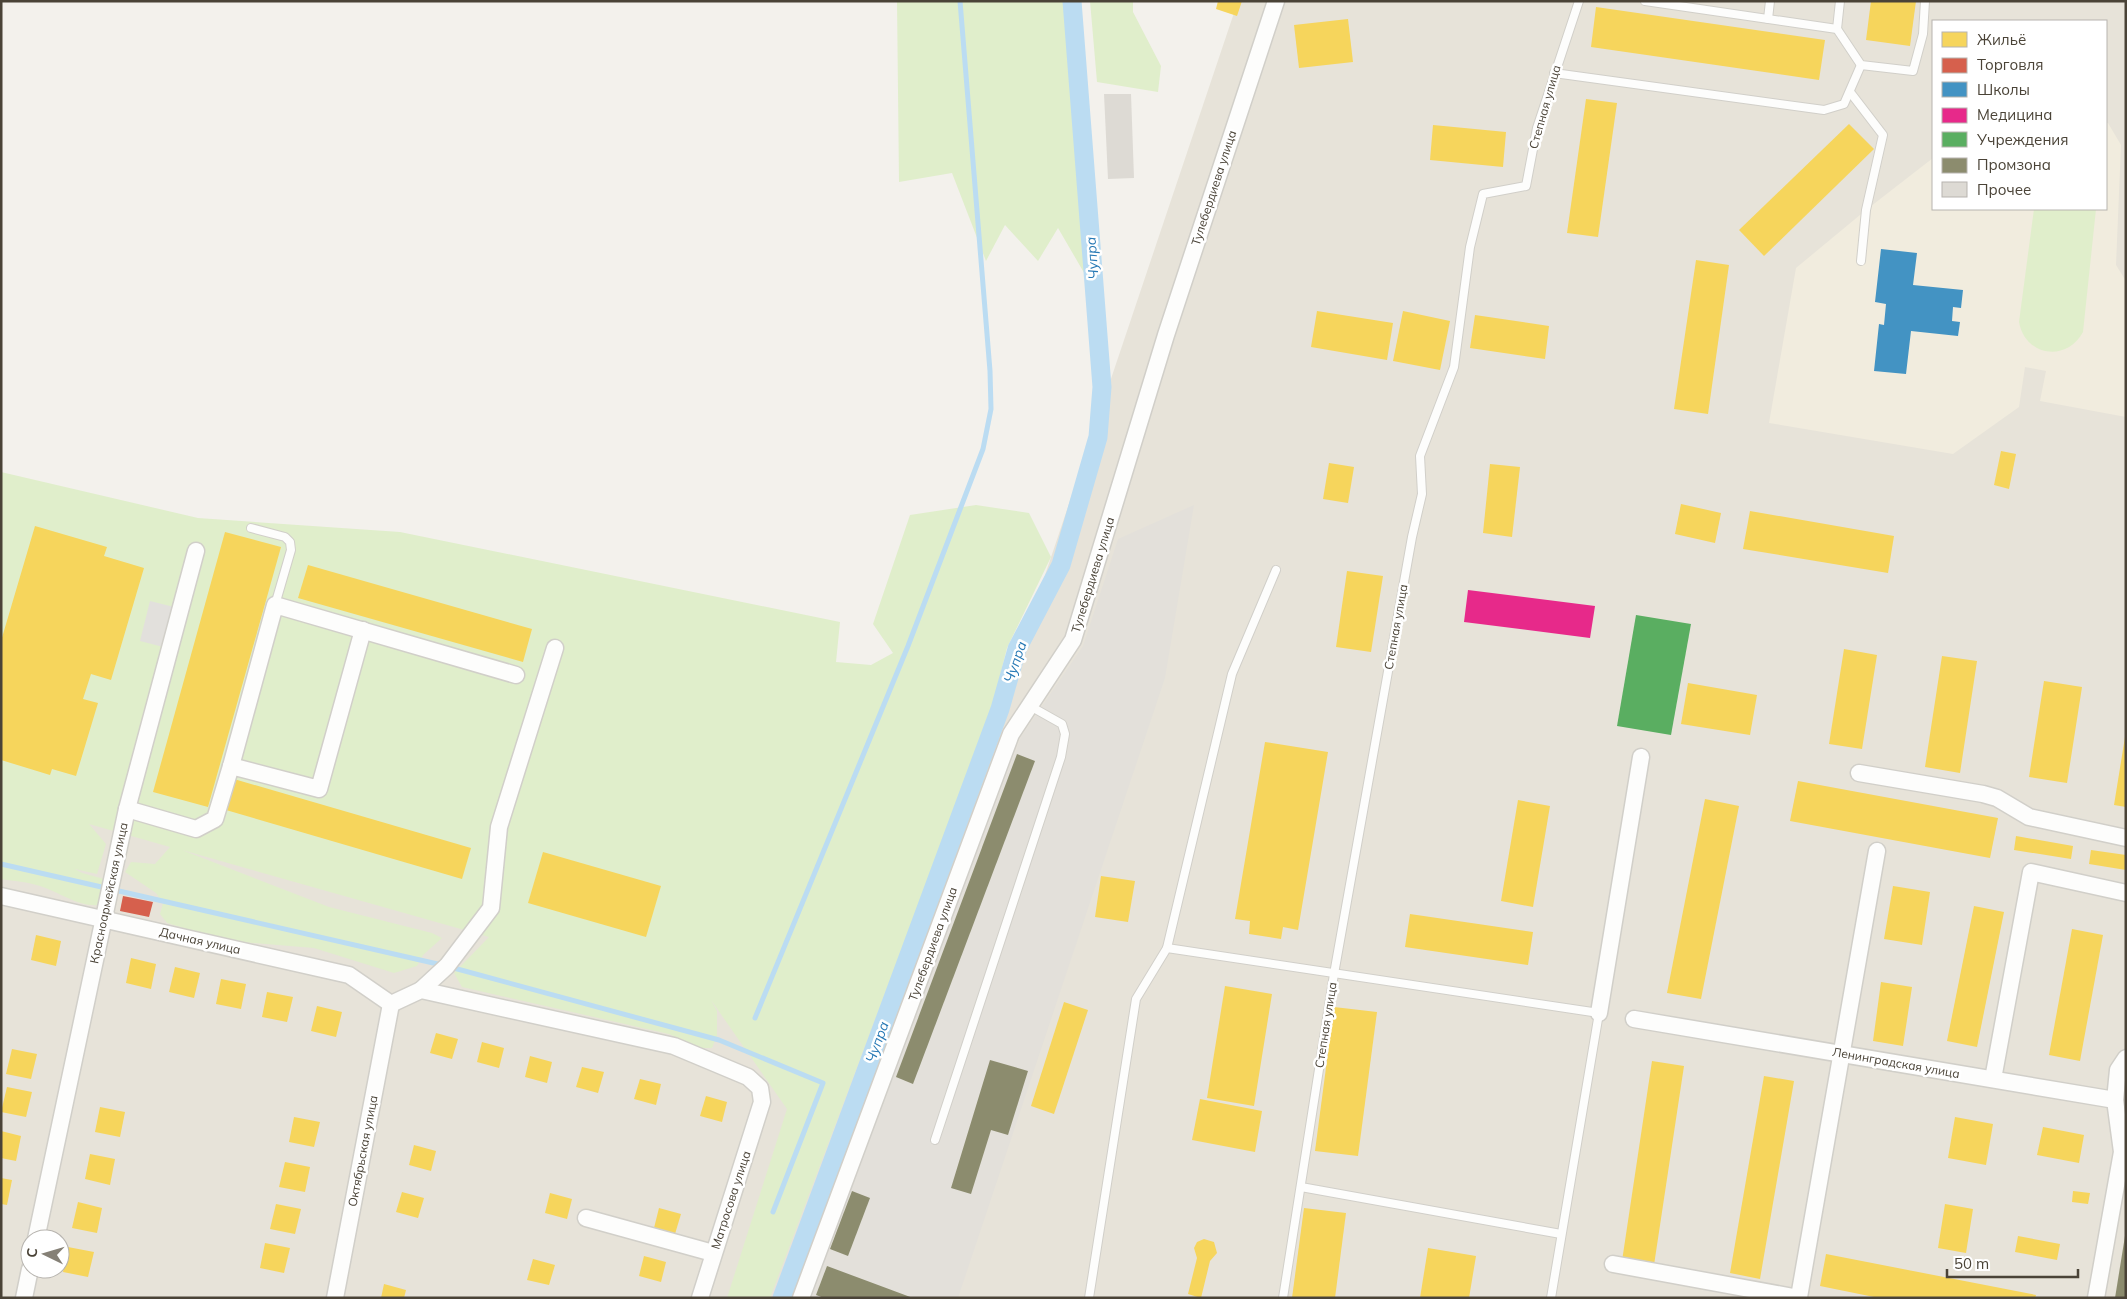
<svg xmlns="http://www.w3.org/2000/svg" width="2127" height="1299" font-family="Mulish,sans-serif">
<style>
.residential{fill:#e7e3d9;fill-rule:evenodd}
.industrial{fill:#e3e0da}
.education{fill:#f1ecde}
.green{fill:#e0eecb}
.parking{fill:#e2e0dc}
.homes{fill:#f6d55c}
.shops{fill:#d6604d}
.schools{fill:#4393c3}
.health{fill:#e7298a}
.public{fill:#5aae61}
.industry{fill:#8c8c6e}
.lines{fill:none;stroke-linecap:round;stroke-linejoin:round}
.stream{stroke:#bbdcf2;stroke-width:5}
.canal{stroke:#bbdcf2;stroke-width:19}
.building{fill:#dddad4}
.lane-casing{stroke:#d1cfc9;stroke-width:10}
.street-casing{stroke:#d1cfc9;stroke-width:19}
.lane{stroke:#fdfdfc;stroke-width:8}
.street{stroke:#fdfdfc;stroke-width:16}
.labels{text-anchor:middle;stroke-width:5;stroke-linejoin:round;paint-order:stroke}
.street-label{font-size:12px;fill:#4a4337;stroke:#fff}
.water-label{font-size:14px;font-style:italic;fill:#2779b5;stroke:#fff}
</style>
<rect width="100%" height="100%" fill="#f3f1ec"/>
<path class="residential" d="M1238,1H2126V1298H1V495L1000,709ZM1933,21H2106V209H1933ZM30,1239H60V1269H30Z"/>
<polygon class="industrial" points="1194,505 1165,678 958,1298 807,1298 1021,737 1083,646 1118,539"/>
<polygon class="education" points="2106,123 2108,123 2121,145 2116,265 2126,281 2126,417 2040,401 2046,371 2025,367 2019,407 1953,454 1769,423 1796,268 1866,210 1933,158 1933,209 2106,209"/>
<g class="green">
<polygon points="897,1 1064,1 1090,283 1058,228 1038,261 1005,225 986,261 952,173 899,182"/>
<polygon points="1090,1 1133,1 1133,12 1161,66 1158,92 1097,82"/>
<path d="M2034,209H2096L2083,332C2066,363 2025,356 2019,322Z"/>
<path d="M1,472L198,518L400,532L840,622L836,662L871,665L893,653L873,624L910,515L976,505L1029,513L1051,557L1007,648L991,712L770,1298H727L787,1109L711,1000L717,1011V1036L712,1048H701L669,1034L462,987L454,973L489,937L182,850L329,907L432,933L442,938L423,955L417,966L394,973L314,948L228,941L167,923L160,914L163,903L156,893L125,872L131,862L155,864L170,847L89,824L106,844L97,874L75,869L82,873L108,880L106,904C81,910 62,893 40,886C28,882 14,881 1,879Z"/>
</g>
<polygon class="parking" points="150,601 178,608 167,648 140,641"/>
<g class="homes">
<polygon points="1218,1 1242,1 1237,16 1216,9"/>
<polygon points="1871,1 1916,1 1910,46 1866,40"/>
<polygon points="1596,7 1825,40 1819,80 1591,47"/>
<polygon points="1348,19 1353,62 1299,68 1294,25"/>
<polygon points="1586,99 1617,103 1598,237 1567,233"/>
<polygon points="1849,124 1874,149 1764,256 1739,230"/>
<polygon points="1433,125 1506,132 1503,167 1430,160"/>
<polygon points="1696,260 1729,265 1708,414 1674,409"/>
<polygon points="1317,311 1393,323 1387,360 1311,347"/>
<polygon points="1403,311 1450,321 1440,370 1393,361"/>
<polygon points="1475,315 1549,326 1545,359 1470,348"/>
<polygon points="2001,451 2016,454 2009,489 1994,485"/>
<polygon points="1329,463 1354,467 1348,503 1323,499"/>
<polygon points="1490,464 1520,467 1512,537 1483,533"/>
<polygon points="1681,504 1721,513 1715,543 1675,534"/>
<polygon points="1750,511 1894,536 1888,573 1743,549"/>
<polygon points="35,526 107,547 104,556 144,568 111,680 91,674 83,699 98,703 76,776 52,769 50,775 1,760 1,641"/>
<polygon points="225,532 281,547 208,807 153,792"/>
<polygon points="308,565 532,629 523,662 298,598"/>
<polygon points="1347,571 1383,576 1371,652 1336,647"/>
<polygon points="1844,649 1877,655 1862,749 1829,744"/>
<polygon points="1942,656 1977,661 1960,773 1925,767"/>
<polygon points="2044,681 2082,687 2067,783 2029,777"/>
<polygon points="1688,683 1757,695 1750,735 1681,724"/>
<polygon points="2125,737 2126,737 2126,807 2114,805"/>
<polygon points="1265,742 1328,752 1298,930 1283,927 1281,939 1249,934 1250,921 1235,919"/>
<polygon points="234,779 471,848 462,879 226,810"/>
<polygon points="1798,781 1998,818 1990,858 1790,821"/>
<polygon points="1705,799 1739,806 1701,999 1667,993"/>
<polygon points="1518,800 1550,806 1533,907 1501,901"/>
<polygon points="2016,836 2073,846 2071,859 2014,850"/>
<polygon points="2091,850 2126,855 2126,870 2089,864"/>
<polygon points="543,852 661,886 646,937 528,903"/>
<polygon points="1101,876 1135,881 1128,922 1095,917"/>
<polygon points="1893,886 1930,892 1922,945 1884,939"/>
<polygon points="1974,906 2004,912 1977,1047 1947,1041"/>
<polygon points="1410,914 1533,932 1528,965 1405,947"/>
<polygon points="2072,929 2103,935 2080,1061 2049,1055"/>
<polygon points="36,935 61,941 56,966 31,960"/>
<polygon points="131,958 156,964 151,989 126,983"/>
<polygon points="175,967 200,973 194,998 169,992"/>
<polygon points="221,979 246,984 241,1009 216,1004"/>
<polygon points="1881,982 1912,987 1903,1046 1873,1041"/>
<polygon points="1225,986 1272,994 1254,1106 1207,1098"/>
<polygon points="267,992 293,997 287,1022 262,1017"/>
<polygon points="1064,1002 1088,1010 1054,1114 1031,1106"/>
<polygon points="317,1006 342,1012 336,1037 311,1031"/>
<polygon points="1334,1007 1377,1012 1358,1156 1315,1151"/>
<polygon points="436,1033 458,1039 452,1059 430,1053"/>
<polygon points="482,1042 504,1048 499,1068 477,1062"/>
<polygon points="12,1049 37,1054 31,1079 6,1074"/>
<polygon points="530,1056 552,1062 547,1083 525,1077"/>
<polygon points="1652,1061 1684,1066 1654,1265 1622,1261"/>
<polygon points="582,1067 604,1072 598,1093 576,1087"/>
<polygon points="1764,1076 1794,1081 1760,1279 1730,1273"/>
<polygon points="640,1079 661,1084 656,1105 634,1099"/>
<polygon points="7,1087 32,1092 26,1117 1,1112"/>
<polygon points="706,1096 727,1102 722,1122 700,1116"/>
<polygon points="1200,1099 1262,1111 1255,1152 1192,1140"/>
<polygon points="100,1107 125,1112 120,1137 95,1132"/>
<polygon points="294,1117 320,1122 314,1147 289,1142"/>
<polygon points="1955,1117 1993,1124 1986,1165 1948,1158"/>
<polygon points="2043,1127 2084,1135 2079,1163 2037,1155"/>
<polygon points="1,1131 21,1136 16,1161 1,1158"/>
<polygon points="414,1145 436,1151 431,1171 409,1165"/>
<polygon points="90,1154 115,1159 110,1185 85,1179"/>
<polygon points="285,1162 310,1167 305,1192 279,1187"/>
<polygon points="1,1178 12,1180 7,1205 1,1204"/>
<polygon points="2073,1191 2090,1193 2088,1204 2072,1202"/>
<polygon points="402,1192 424,1198 418,1218 396,1212"/>
<polygon points="550,1193 572,1199 567,1219 545,1213"/>
<polygon points="78,1202 102,1208 97,1233 72,1228"/>
<polygon points="276,1204 301,1209 295,1234 270,1229"/>
<polygon points="1945,1204 1973,1209 1966,1253 1938,1248"/>
<polygon points="659,1208 681,1214 675,1234 654,1228"/>
<polygon points="1304,1208 1346,1213 1335,1298 1292,1298"/>
<polygon points="2018,1236 2060,1244 2057,1260 2015,1252"/>
<polygon points="1204,1239 1214,1242 1217,1253 1210,1261 1201,1298 1188,1294 1197,1258 1194,1248 1197,1242"/>
<polygon points="265,1243 290,1248 284,1273 260,1268"/>
<polygon points="68,1247 94,1252 88,1277 63,1272"/>
<polygon points="1428,1248 1476,1256 1469,1298 1420,1298"/>
<polygon points="1826,1254 2036,1295 2035,1298 1879,1298 1820,1286"/>
<polygon points="644,1256 666,1262 661,1282 639,1276"/>
<polygon points="533,1259 555,1265 549,1285 527,1280"/>
<polygon points="384,1284 406,1290 404,1298 381,1298"/>
</g>
<polygon class="shops" points="123,896 153,902 149,917 120,911"/>
<polygon class="schools" points="1881,249 1917,253 1913,285 1963,290 1961,308 1953,307 1952,321 1960,322 1958,336 1911,331 1906,374 1874,371 1879,324 1884,325 1886,304 1875,302"/>
<polygon class="health" points="1468,590 1595,606 1590,638 1464,622"/>
<polygon class="public" points="1636,615 1691,624 1671,735 1617,726"/>
<g class="industry">
<polygon points="1017,754 1035,761 913,1084 896,1077"/>
<polygon points="990,1060 1028,1071 1008,1135 991,1130 971,1194 951,1188"/>
<polygon points="852,1191 870,1198 848,1256 830,1249"/>
<polygon points="2125,1236 2126,1298 2115,1298"/>
<polygon points="827,1266 913,1298 824,1298 816,1295"/>
</g>
<g class="lines">
<g class="stream">
<polyline points="1,864 442,965"/>
<polyline points="450,967 719,1040 823,1083 773,1212"/>
<polyline points="755,1018 908,646 983,449 991,409 990,371 960,1"/>
</g>
<polyline class="canal" points="782,1298 1000,709 1017,649 1061,565 1098,437 1102,387 1072,1"/>
</g>
<polygon class="building" points="1104,94 1131,94 1134,178 1108,179"/>
<g class="lines">
<defs>
<g id="lane">
<polyline points="1645,1 1837,29 1861,65 1913,71 1923,34 1925,1"/>
<polyline points="1768,19 1770,1"/>
<polyline points="1837,29 1840,1"/>
<polyline points="1554,73 1824,110 1844,104 1861,65"/>
<polyline points="1850,92 1883,135 1866,210 1861,261"/>
<polyline points="251,528 285,537 290,542 291,550 275,605"/>
<polyline points="1167,948 1232,674 1276,570"/>
<polyline points="935,1140 1061,757 1065,734 1062,724 1030,706"/>
<polyline points="1301,1187 1561,1234"/>
<polyline points="1089,1298 1136,999 1167,948 1599,1013 1551,1298"/>
<polyline points="1283,1298 1334,974 1412,537 1422,494 1420,456 1454,367 1470,247 1483,194 1526,186 1537,128 1579,1"/>
</g>
<g id="street">
<polyline points="231,766 275,605 516,675"/>
<polyline points="1859,773 1983,794 1997,798 2029,817 2126,838"/>
<polyline points="127,809 196,829 215,819 231,766 319,789 363,630"/>
<polyline points="1,896 349,975 391,1004"/>
<polyline points="421,990 447,966 491,908 499,827 555,648"/>
<polyline points="391,1004 421,990 674,1046 748,1077 760,1088 762,1102 700,1298"/>
<polyline points="1599,1013 1641,757"/>
<polyline points="1634,1019 2115,1100 2118,1070 2126,1058"/>
<polyline points="1993,1079 2031,872 2126,893"/>
<polyline points="586,1218 713,1253"/>
<polyline points="36,1239 127,809 196,551"/>
<polyline points="1613,1264 1799,1298"/>
<polyline points="1799,1297 1877,851"/>
<polyline points="24,1298 30,1269"/>
<polyline points="335,1298 391,1004"/>
<polyline points="801,1298 1011,734 1073,640 1166,335 1276,1"/>
<polyline points="2096,1298 2122,1152 2115,1100"/>
</g>
</defs>
<use href="#lane" class="lane-casing"/>
<use href="#street" class="street-casing"/>
<use href="#lane" class="lane"/>
<use href="#street" class="street"/>
</g>
<g class="labels">
<g class="street-label">
<text transform="translate(1545 107) rotate(-74)" y="4">Степная улица</text>
<text transform="translate(1214 188) rotate(-72)" y="4">Тулебердиева улица</text>
<text transform="translate(1093 575) rotate(-73)" y="4">Тулебердиева улица</text>
<text transform="translate(1396 627) rotate(-80)" y="4">Степная улица</text>
<text transform="translate(109 893) rotate(-78)" y="4">Красноармейская улица</text>
<text transform="translate(200 941) rotate(13)" y="4">Дачная улица</text>
<text transform="translate(933 944) rotate(-70)" y="4">Тулебердиева улица</text>
<text transform="translate(1326 1025) rotate(-81)" y="4">Степная улица</text>
<text transform="translate(1896 1063) rotate(10)" y="4">Ленинградская улица</text>
<text transform="translate(363 1151) rotate(-79)" y="4">Октябрьская улица</text>
<text transform="translate(731 1200) rotate(-72)" y="4">Матросова улица</text>
</g>
<g class="water-label">
<text transform="translate(1092 258) rotate(-94)" y="5">Чупра</text>
<text transform="translate(1015 662) rotate(-71)" y="5">Чупра</text>
<text transform="translate(877 1042) rotate(-70)" y="5">Чупра</text>
</g>
</g>
<rect width="2127" height="1299" fill="none" stroke="#4a4337" stroke-width="5"/>
<rect x="1932" y="20" width="175" height="190" fill="#ffffff" stroke="#b7b4af"/>
<rect x="1942" y="32" width="25" height="15" fill="#f6d55c" stroke="#b7b4af"/>
<text x="1977" y="45" font-size="15" fill="#4a4337">Жильё</text>
<rect x="1942" y="58" width="25" height="15" fill="#d6604d" stroke="#b7b4af"/>
<text x="1977" y="70" font-size="15" fill="#4a4337">Торговля</text>
<rect x="1942" y="82" width="25" height="15" fill="#4393c3" stroke="#b7b4af"/>
<text x="1977" y="95" font-size="15" fill="#4a4337">Школы</text>
<rect x="1942" y="108" width="25" height="15" fill="#e7298a" stroke="#b7b4af"/>
<text x="1977" y="120" font-size="15" fill="#4a4337">Медицина</text>
<rect x="1942" y="132" width="25" height="15" fill="#5aae61" stroke="#b7b4af"/>
<text x="1977" y="145" font-size="15" fill="#4a4337">Учреждения</text>
<rect x="1942" y="158" width="25" height="15" fill="#8c8c6e" stroke="#b7b4af"/>
<text x="1977" y="170" font-size="15" fill="#4a4337">Промзона</text>
<rect x="1942" y="182" width="25" height="15" fill="#dddad4" stroke="#b7b4af"/>
<text x="1977" y="195" font-size="15" fill="#4a4337">Прочее</text>
<g transform="translate(45 1254) rotate(275)"><circle r="24" fill="#ffffff" stroke="#b7b4af"/>
<path d="M0-4L9 19L0 12L-9 19Z" fill="#858076"/>
<text y="-8" font-size="14" font-weight="bold" text-anchor="middle" fill="#4a4337">С</text>
</g>
<path d="M1947 1269v8h131v-8" fill="none" stroke="#4a4337" stroke-width="2.5"/>
<text x="1954" y="1269" font-size="15" fill="#4a4337" stroke="#ffffff" stroke-width="4" paint-order="stroke">50 m</text>
</svg>
